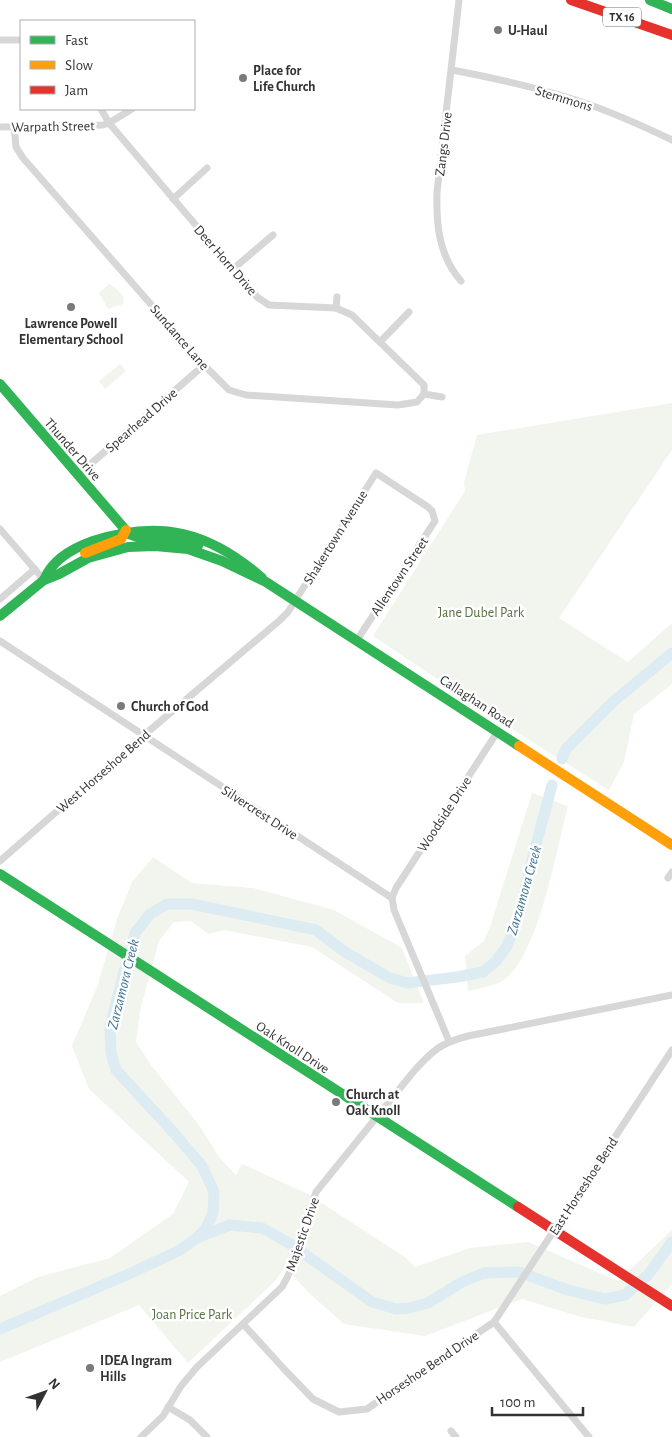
<svg xmlns="http://www.w3.org/2000/svg" width="672" height="1437" font-family="'Alegreya Sans',sans-serif">
<style>
.green{fill:#f1f5ed}
.lines{fill:none;stroke-linecap:round;stroke-linejoin:round}
.river{stroke:#ddebf3;stroke-width:11}
.street{stroke:#d7d7d7;stroke-width:7}
.fast{stroke:#30b455;stroke-width:10}
.slow{stroke:#ff9f0a;stroke-width:10}
.jam{stroke:#e5322d;stroke-width:10}
.poi-dot{fill:#7a7a7a;stroke:#fff;stroke-width:2}
.labels{text-anchor:middle;stroke-width:5;stroke-linejoin:round;paint-order:stroke}
.shield{fill:#fff;stroke:#707070;stroke-width:1}
.shield-label{font-size:12px;font-weight:bold;fill:#333}
.poi-label{font-size:14px;font-weight:bold;fill:#333;stroke:#fff;text-anchor:start}
.street-label{font-size:14px;fill:#333;stroke:#fff}
.park-label{font-size:14px;fill:#56703f;stroke:#fff}
.water-label{font-size:15px;font-style:italic;fill:#3f7597;stroke:#fff}
</style>
<rect width="100%" height="100%" fill="#fff"/>
<g class="green">
<path d="M109,284C116,288 127,296 123,304L108,309L99,293Z"/>
<polygon points="120,364 126,371 105,389 99,381"/>
<polygon points="672,403 672,450 559,618 628,662 672,623 672,684 634,714 624,762 609,790 518,733 373,636 465,491 464,482 477,435"/>
<path d="M532,793L568,806C557,847 538,960 502,981C492,987 479,988 468,991L465,956L484,941L491,924Z"/>
<polygon points="153,857 192,883 253,888 334,910 402,948 424,1003 398,1003 312,947 224,930 208,934 191,921 174,922 159,941 140,1011 136,1042 151,1065 199,1125 219,1157 236,1175 242,1164 308,1194 406,1258 415,1267 470,1248 528,1242 618,1281 672,1230 672,1284 634,1327 581,1317 522,1299 425,1336 344,1324 309,1293 285,1267 275,1281 188,1363 139,1305 0,1362 0,1296 38,1277 110,1258 173,1214 189,1182 89,1089 72,1046 97,987 117,919 132,882"/>
</g>
<g class="lines">
<g class="river">
<polyline points="562,759 566,749 614,701 672,653"/>
<polyline points="199,1237 230,1225 262,1228 289,1243 372,1302 396,1309 409,1308 428,1303 462,1282 484,1273 519,1272 568,1290 605,1299 625,1295 648,1275 672,1242"/>
<polyline points="0,1329 129,1274 180,1250 197,1238 206,1228 213,1213 214,1192 202,1166 174,1133 116,1070 111,1053 110,1027 124,972 135,933 150,914 167,904 192,904 316,930 345,952 390,978 407,983 457,977 483,972 496,961 507,946 520,912 528,875 552,785"/>
</g>
<g class="street">
<path d="M459,0L437,192C436,225 439,256 461,281"/>
<polyline points="0,40 21,40"/>
<path d="M452,70C494,78 535,87 576,100C609,111 641,125 672,140"/>
<polyline points="101,109 109,123 257,297 269,305 336,308 352,315 424,385 424,394"/>
<polyline points="14,126 16,147 23,158 204,365 229,390 246,395 398,405 417,402 424,394"/>
<polyline points="0,127 103,125 109,123 132,109"/>
<polyline points="173,199 207,168"/>
<polyline points="233,269 273,235"/>
<polyline points="336,308 337,297"/>
<polyline points="380,342 409,312"/>
<polyline points="424,394 442,397"/>
<polyline points="78,475 204,365"/>
<polyline points="0,529 44,580"/>
<polyline points="0,599 35,569"/>
<polyline points="0,641 392,898 394,910 449,1041"/>
<polyline points="0,861 143,736 279,621 288,612 376,473 428,507 432,511 435,521 357,640"/>
<polyline points="668,878 672,872"/>
<polyline points="392,898 396,888 498,731"/>
<polyline points="494,1322 589,1437"/>
<polyline points="243,1324 285,1370 313,1399 339,1412 367,1409 494,1322 672,1050"/>
<polyline points="168,1407 190,1420 207,1437"/>
<polyline points="451,1431 456,1437"/>
<path d="M141,1437L163,1416L181,1386L197,1367L282,1287L288,1276L316,1192L414,1071C433,1050 441,1043 468,1036L672,995"/>
</g>
<g class="fast">
<polyline points="650,0 672,9"/>
<polyline points="0,384 129,534 140,538 170,538 198,546"/>
<path d="M44,580C52,560 73,548 93,541C160,519 210,532 262,578"/>
<polyline points="0,616 44,580 59,574 88,558 128,547 155,546 188,549 222,561 266,582 519,746"/>
<polyline points="0,874 518,1207"/>
</g>
<g class="slow">
<polyline points="85,553 121,539 126,530"/>
<polyline points="519,746 672,845"/>
</g>
<g class="jam">
<polyline points="571,0 672,35"/>
<polyline points="518,1207 672,1306"/>
</g>
</g>
<g class="poi-dot">
<circle cx="498" cy="30" r="5"/>
<circle cx="243" cy="78" r="5"/>
<circle cx="71" cy="307" r="5"/>
<circle cx="121" cy="706" r="5"/>
<circle cx="336" cy="1102" r="5"/>
<circle cx="90" cy="1368" r="5"/>
</g>
<g class="labels">
<rect class="shield" x="603" y="7.5" width="38" height="19" rx="4"/>
<g class="shield-label">
<text x="622" y="21">TX 16</text>
</g>
<g class="poi-label">
<text x="508" y="35">U-Haul</text>
<text x="253" y="75">Place for<tspan x="253" dy="16">Life Church</tspan></text>
<text x="71" y="328" text-anchor="middle">Lawrence Powell<tspan x="71" dy="16">Elementary School</tspan></text>
<text x="131" y="711">Church of God</text>
<text x="346" y="1099">Church at<tspan x="346" dy="16">Oak Knoll</tspan></text>
<text x="100" y="1365">IDEA Ingram<tspan x="100" dy="16">Hills</tspan></text>
</g>
<g class="street-label">
<text transform="translate(564 98) rotate(17)" y="5">Stemmons</text>
<text transform="translate(53 126) rotate(-1)" y="5">Warpath Street</text>
<text transform="translate(443 144) rotate(-83)" y="5">Zangs Drive</text>
<text transform="translate(226 260) rotate(49)" y="5">Deer Horn Drive</text>
<text transform="translate(180 337) rotate(49)" y="5">Sundance Lane</text>
<text transform="translate(141 420) rotate(-41)" y="5">Spearhead Drive</text>
<text transform="translate(73 449) rotate(49)" y="5">Thunder Drive</text>
<text transform="translate(335 537) rotate(-58)" y="5">Shakertown Avenue</text>
<text transform="translate(399 576) rotate(-56)" y="5">Allentown Street</text>
<text transform="translate(477 701) rotate(33)" y="5">Callaghan Road</text>
<text transform="translate(103 771) rotate(-41)" y="5">West Horseshoe Bend</text>
<text transform="translate(260 812) rotate(33)" y="5">Silvercrest Drive</text>
<text transform="translate(444 814) rotate(-57)" y="5">Woodside Drive</text>
<text transform="translate(293 1047) rotate(33)" y="5">Oak Knoll Drive</text>
<text transform="translate(583 1186) rotate(-57)" y="5">East Horseshoe Bend</text>
<text transform="translate(302 1234) rotate(-71)" y="5">Majestic Drive</text>
<text transform="translate(427 1367) rotate(-34)" y="5">Horseshoe Bend Drive</text>
</g>
<g class="park-label">
<text x="481" y="617">Jane Dubel Park</text>
<text x="192" y="1319">Joan Price Park</text>
</g>
<g class="water-label">
<text transform="translate(524 890) rotate(-74)" y="5">Zarzamora Creek</text>
<text transform="translate(123 984) rotate(-76)" y="5">Zarzamora Creek</text>
</g>
</g>
<rect x="20" y="20" width="175" height="90" fill="#ffffff" stroke="#adadad"/>
<rect x="30" y="36" width="25" height="8" fill="#30b455" stroke="#adadad"/>
<text x="65" y="45" font-size="15" fill="#333333">Fast</text>
<rect x="30" y="61" width="25" height="8" fill="#ff9f0a" stroke="#adadad"/>
<text x="65" y="70" font-size="15" fill="#333333">Slow</text>
<rect x="30" y="86" width="25" height="8" fill="#e5322d" stroke="#adadad"/>
<text x="65" y="95" font-size="15" fill="#333333">Jam</text>
<g transform="translate(45 1392) rotate(49)" stroke="#ffffff" stroke-width="4" paint-order="stroke">
<path d="M0-4L9 19L0 12L-9 19Z" fill="#333333"/>
<text y="-8" font-size="14" font-weight="bold" text-anchor="middle" fill="#333333">N</text>
</g>
<path d="M492 1407v8h91v-8" fill="none" stroke="#333333" stroke-width="2.5"/>
<text x="500" y="1407" font-size="15" fill="#333333" stroke="#ffffff" stroke-width="4" paint-order="stroke">100 m</text>
</svg>
